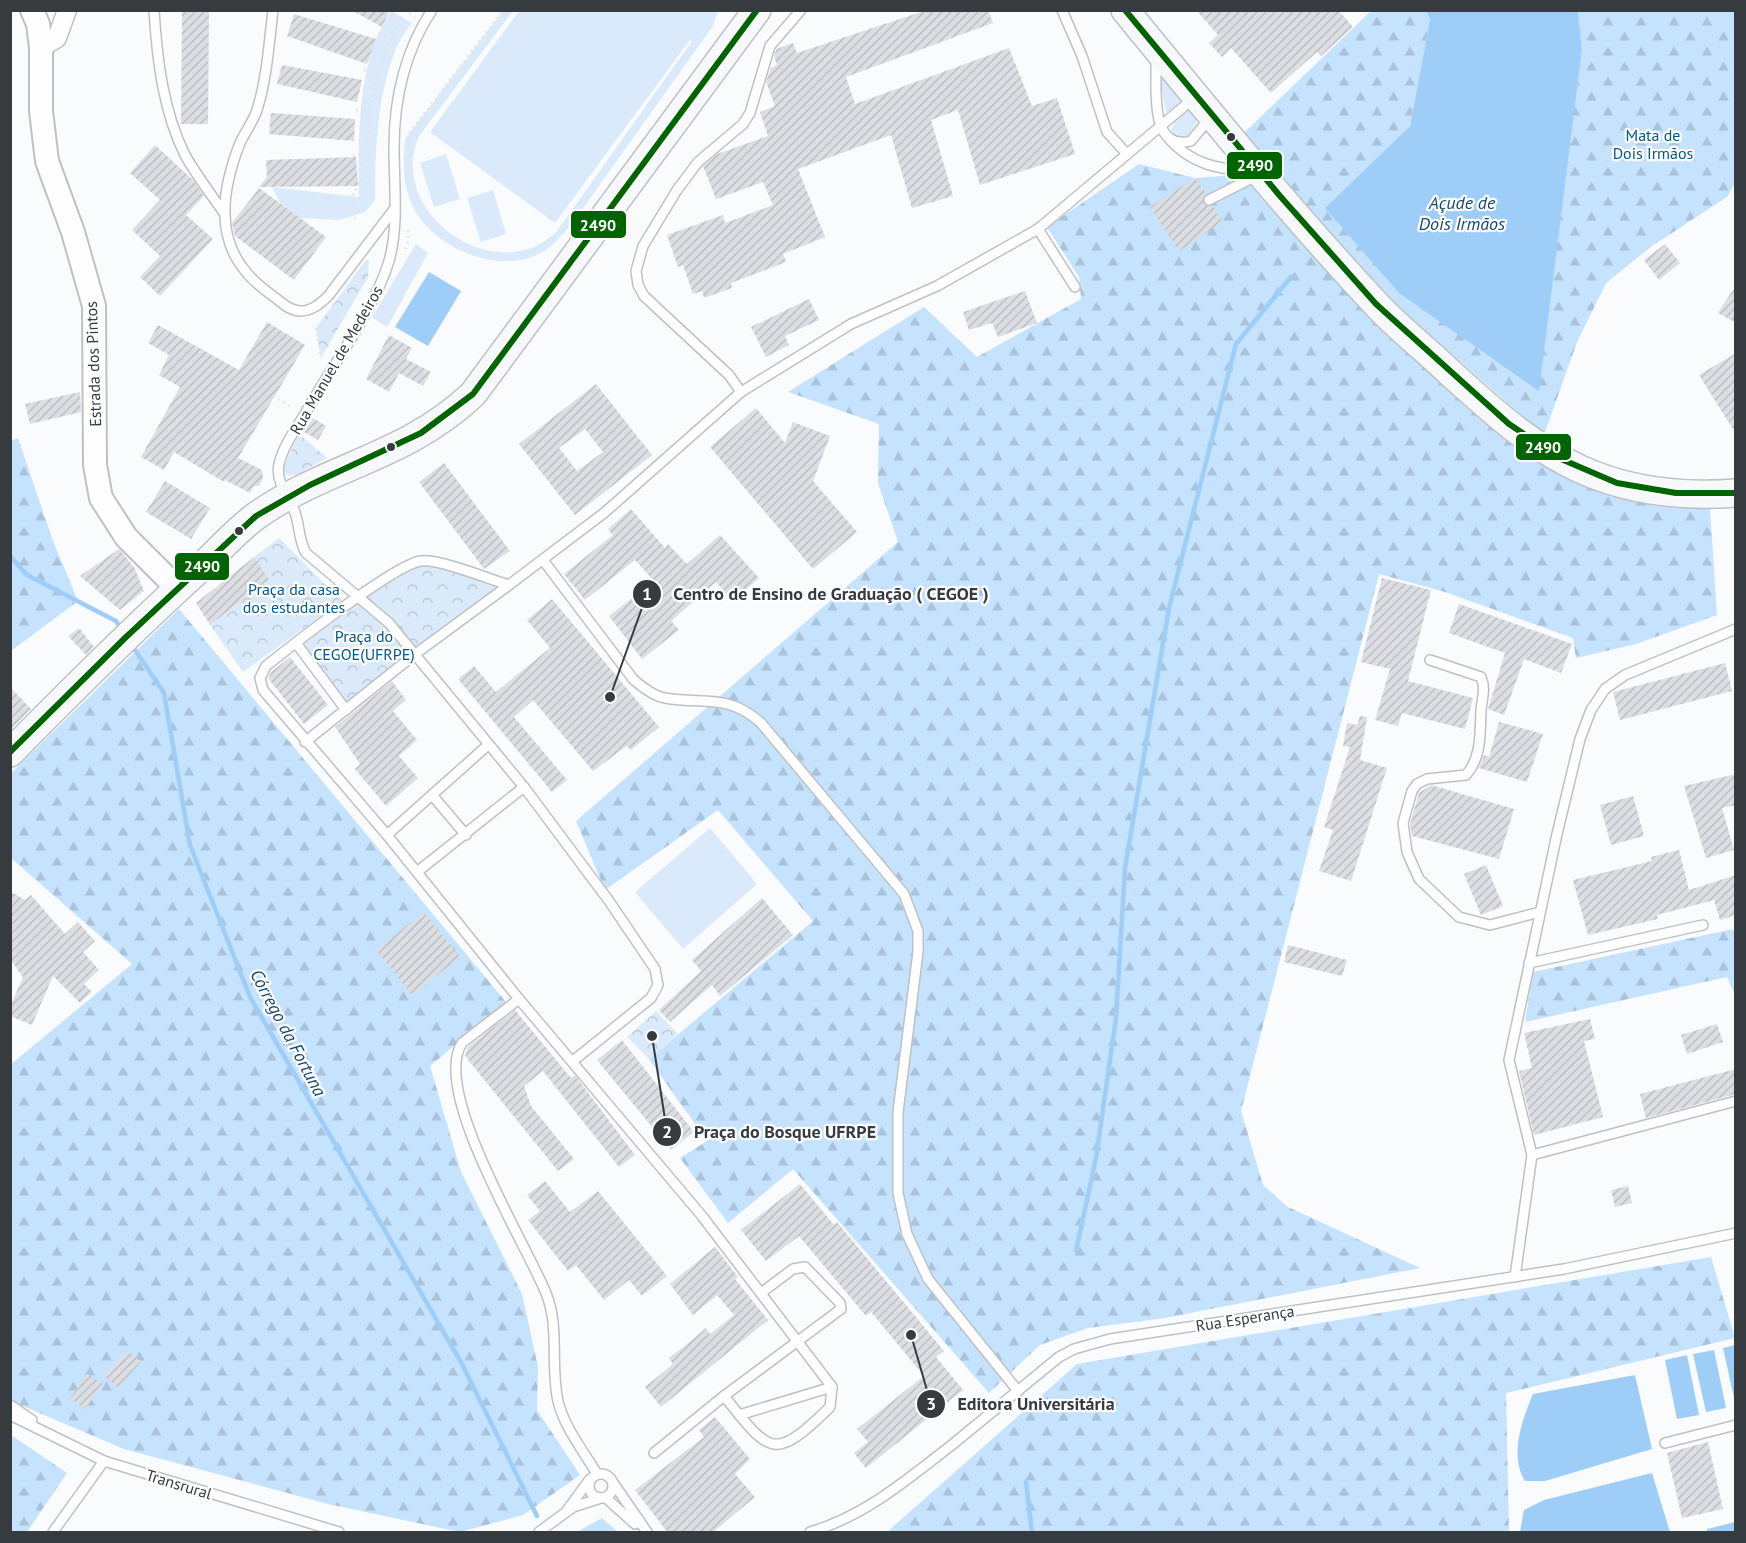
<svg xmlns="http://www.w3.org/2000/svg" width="1746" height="1543" font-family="'PT Sans',sans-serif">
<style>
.grass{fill:#daeafa}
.forest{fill:url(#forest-firs)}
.park{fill:url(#park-crowns)}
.water{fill:#9ecef8}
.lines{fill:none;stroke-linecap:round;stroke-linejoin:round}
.stream{stroke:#9ecef8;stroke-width:4.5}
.building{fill:url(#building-hatch);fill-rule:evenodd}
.service-casing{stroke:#bec1c4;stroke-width:12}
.minor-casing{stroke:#bec1c4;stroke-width:21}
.tertiary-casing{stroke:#bec1c4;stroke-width:26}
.secondary-casing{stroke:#bec1c4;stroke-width:30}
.path{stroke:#e1e2e3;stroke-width:3;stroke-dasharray:1.5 4.5;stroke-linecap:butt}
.service{stroke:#fefeff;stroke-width:9}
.minor{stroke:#fefeff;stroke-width:18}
.tertiary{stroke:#fefeff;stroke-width:22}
.secondary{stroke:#f7f8fa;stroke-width:27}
.bus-1-casing{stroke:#fff;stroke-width:10}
.bus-1{stroke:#006400;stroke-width:6}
.bus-dot{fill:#363b40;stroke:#fff;stroke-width:2}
.labels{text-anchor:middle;stroke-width:4.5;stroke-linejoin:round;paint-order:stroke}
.park-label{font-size:16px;fill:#06558b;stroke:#fff}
.street-label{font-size:16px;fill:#363b40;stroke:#fff}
.water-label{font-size:18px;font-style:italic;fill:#16466d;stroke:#fff}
.leader{fill:none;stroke:#363b40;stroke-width:2}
.callout-dot{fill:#363b40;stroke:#fff;stroke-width:2}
.mark-label{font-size:18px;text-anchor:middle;font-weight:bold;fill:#fff}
.callout-label{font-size:18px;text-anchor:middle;font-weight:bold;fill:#363b40;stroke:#fff;stroke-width:4.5;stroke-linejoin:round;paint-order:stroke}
.line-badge{stroke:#fff;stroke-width:2}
.badge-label{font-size:16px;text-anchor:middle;font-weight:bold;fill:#fff}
</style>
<defs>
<pattern id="forest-firs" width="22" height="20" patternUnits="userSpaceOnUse" patternTransform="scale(1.5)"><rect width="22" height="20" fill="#c5e2fe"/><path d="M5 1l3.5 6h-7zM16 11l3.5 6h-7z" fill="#aac3db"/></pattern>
<pattern id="park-crowns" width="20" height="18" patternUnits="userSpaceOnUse" patternTransform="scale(1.5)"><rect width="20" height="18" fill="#daeafa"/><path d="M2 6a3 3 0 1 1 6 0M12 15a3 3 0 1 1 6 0" fill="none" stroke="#bccad7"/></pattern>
<pattern id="building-hatch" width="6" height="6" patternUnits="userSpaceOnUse" patternTransform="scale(1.5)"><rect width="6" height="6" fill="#dbdee2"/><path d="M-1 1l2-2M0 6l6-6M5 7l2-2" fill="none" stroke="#bdbfc3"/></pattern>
</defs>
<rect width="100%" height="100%" fill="#fafbfd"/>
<g class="grass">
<path d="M391,11L412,23C406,31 399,41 395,51C377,98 375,150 375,200L365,212L340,220L300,218L280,203L272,187L359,197C358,148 358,100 371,53C375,38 384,24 391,11Z"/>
<path d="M503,11H513L419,136C385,214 498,291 557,231L692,41L690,40L555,223L430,132L519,11H718L713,26L571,225C559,238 549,251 532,257C490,272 433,246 413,207C402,184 403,163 405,139Z"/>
<polygon points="1159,74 1182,101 1166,113"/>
<polygon points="1189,109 1196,113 1196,124 1188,136 1176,138 1170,132 1180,111"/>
<polygon points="446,154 460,199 434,207 420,163"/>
<polygon points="493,190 506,234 481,242 467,198"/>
<polygon points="416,244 428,253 387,327 372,317"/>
<polygon points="710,828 757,884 683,949 635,892"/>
</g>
<g class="forest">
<polygon points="1371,11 1426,11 1430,19 1410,126 1325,208 1582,49 1578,11 1735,11 1735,184 1727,197 1652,246 1606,283 1577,342 1544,435 1381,292 1244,133"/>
<polygon points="1139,164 1195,178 1260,173 1332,254 1605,492 1710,509 1717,615 1636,644 1576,658 1573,638 1445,592 1379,574 1241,1111 1263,1185 1288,1207 1420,1268 1165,1318 1088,1328 1040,1345 989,1393 793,1169 728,1223 680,1158 707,1141 649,1059 813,921 718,810 605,890 576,821 898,542 878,483 879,424 788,392 924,307 977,357 1081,299 1079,277 1047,227"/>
<polygon points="18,438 53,541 78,601 11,651 10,441"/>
<polygon points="179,609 506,1002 430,1066 461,1172 522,1294 538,1367 537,1410 580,1475 523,1515 460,1532 328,1504 124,1449 11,1401 10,1065 132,964 11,858 11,773"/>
<polygon points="1733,929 1736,937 1735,995 1727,977 1525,1022 1533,972"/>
<polygon points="1711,1257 1735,1338 1506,1393 1509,1532 887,1532 1077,1364"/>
<polygon points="11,1435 67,1473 27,1532 11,1532"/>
<polygon points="602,1518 618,1532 577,1532"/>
</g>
<g class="park">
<polygon points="369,259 368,277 321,358 316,328 365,261"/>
<polygon points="299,434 327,458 298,474 288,476 282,470"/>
<polygon points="279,538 342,601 243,672 210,625 268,579 254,557"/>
<polygon points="421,556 508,587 346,707 299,644"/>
<polygon points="656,1011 678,1034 649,1059 627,1037"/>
</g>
<g class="water">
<polygon points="1426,11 1578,11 1582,49 1539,391 1399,293 1325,208 1410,126 1430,19"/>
<polygon points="429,272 461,291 428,346 395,327"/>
<polygon points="1735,1345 1736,1403 1735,1403 1723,1348"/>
<polygon points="1714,1350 1726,1408 1706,1412 1693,1354"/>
<polygon points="1687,1355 1699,1415 1677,1419 1665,1360"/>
<path d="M1635,1375L1652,1449L1545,1481H1525C1509,1456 1522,1420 1533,1394Z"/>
<polygon points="1652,1473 1670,1532 1520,1532 1524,1510 1544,1500"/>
<polygon points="1735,1522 1735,1532 1707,1532 1707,1529"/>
</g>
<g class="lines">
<g class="stream">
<polyline points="10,556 27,575 116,621 122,630"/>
<polyline points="131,644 164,693 190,845 250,997 462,1364 537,1516"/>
<polyline points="1076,1251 1096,1158 1116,1018 1125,868 1169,608 1236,344 1291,277"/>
<polyline points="1026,1482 1032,1532"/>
</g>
</g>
<g class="building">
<polygon points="182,10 209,10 208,124 181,124"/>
<polygon points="351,10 390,10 382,27"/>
<polygon points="927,10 988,10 993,23 846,77 855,104 1009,48 1032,106 1057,98 1075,154 980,185 958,110 931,120 953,196 912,208 891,135 798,169 825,237 783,254 786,262 731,283 732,288 704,298 702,291 693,294 683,265 678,267 667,235 723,215 725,223 773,205 763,182 716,199 703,166 717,154 768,136 760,112 775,106 766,82 771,68 777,65 774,57 776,49 793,43 797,53"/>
<polygon points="1196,10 1338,10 1353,27 1321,56 1317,52 1271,93 1231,48 1222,57 1209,43 1218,35"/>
<polygon points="294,14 376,39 367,64 287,36"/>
<polygon points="282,65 362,80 357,102 277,84"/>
<polygon points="271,113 355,119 354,141 269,134"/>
<polygon points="155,145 193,180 204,196 186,215 213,239 160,296 140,277 160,256 132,230 160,200 130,173"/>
<polygon points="356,157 358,186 259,187 267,177 266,160"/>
<polygon points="1195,178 1206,194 1203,204 1213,206 1223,222 1179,251 1150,207"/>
<polygon points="259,188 326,237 294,280 235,236 232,223"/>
<polygon points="1665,244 1680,263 1659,280 1644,260"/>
<polygon points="1736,285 1736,323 1718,313"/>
<polygon points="1025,291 1037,323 998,337 992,323 969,330 963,312"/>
<polygon points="809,299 819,320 785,336 789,345 766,357 751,327"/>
<polygon points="267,322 305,345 238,458 262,470 263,478 259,486 254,486 250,493 225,480 224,482 174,452 164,470 141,457 180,387 159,375 169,355 148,343 158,325 239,370"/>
<polygon points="389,335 412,348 406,359 431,372 423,386 399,373 389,392 366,379"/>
<polygon points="1736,353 1736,434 1699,375"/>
<path d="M596,384L652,455L575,515L519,444ZM585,429L603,452L577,471L559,448Z"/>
<polygon points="80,392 81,412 30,424 25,404"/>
<polygon points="756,408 785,443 793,422 830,436 813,481 857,532 813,569 710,447"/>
<polygon points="313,418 326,426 318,440 304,432"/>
<polygon points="444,463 510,551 484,569 419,482"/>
<polygon points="165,481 210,508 191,539 146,512"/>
<polygon points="631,509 665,548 668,544 687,564 720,535 759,578 733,601 716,582 671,621 679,630 642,659 609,616 654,581 635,560 585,600 564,574 613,535 608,529"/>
<polygon points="119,549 134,567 144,591 120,610 80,576"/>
<polygon points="254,557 269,579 210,625 196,603"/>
<polygon points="1382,578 1431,590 1408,681 1473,698 1465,729 1402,713 1398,726 1375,720 1390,669 1361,662"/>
<polygon points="552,599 659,727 631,750 627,746 593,771 533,700 514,717 567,780 552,792 458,679 474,666 496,692 550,648 527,620"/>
<polygon points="1459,604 1572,644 1561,673 1524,659 1504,715 1488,709 1505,653 1449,633"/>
<polygon points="79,628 94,647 86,655 68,636"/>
<polygon points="290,657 328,705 304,724 268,678 271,672"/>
<polygon points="1725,663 1732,691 1620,720 1613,692"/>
<polygon points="392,681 406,700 393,711 417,740 399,756 418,778 386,806 355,769 360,764 335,727"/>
<polygon points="10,687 31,709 10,730"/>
<polygon points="1360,716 1367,717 1360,760 1387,768 1351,881 1319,871 1333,830 1324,827 1350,747 1343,746 1347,723 1357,725"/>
<polygon points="1499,722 1543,734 1527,782 1479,768 1484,755 1489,757"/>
<polygon points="1736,774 1736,805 1722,808 1734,850 1706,858 1684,786"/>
<polygon points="1431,785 1514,809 1499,859 1412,836 1410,824 1419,793"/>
<polygon points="1633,796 1644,836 1611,845 1600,805"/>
<polygon points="1679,850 1689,890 1736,875 1736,915 1720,920 1714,900 1657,915 1658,919 1588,935 1573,880 1652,861 1651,857"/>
<polygon points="1486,865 1503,906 1481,915 1464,874"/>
<polygon points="10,891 25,900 31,895 65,934 78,922 95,941 83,952 99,970 84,984 92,992 80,1003 53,976 32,1025 10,1016 10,1007 23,977 10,959"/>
<polygon points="762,898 793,935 720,996 712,985 670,1022 659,1010 701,971 692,960"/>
<polygon points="424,912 460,957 412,995 376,950"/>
<polygon points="1288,945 1347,960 1342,976 1284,962"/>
<polygon points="515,1010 571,1078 575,1075 583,1086 635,1155 619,1167 543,1071 524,1086 531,1106 574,1159 558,1171 465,1056 468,1047"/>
<polygon points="1590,1019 1595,1039 1584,1041 1603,1117 1534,1135 1519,1071 1532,1068 1524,1033"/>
<polygon points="1717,1024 1723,1042 1687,1054 1681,1035"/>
<polygon points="622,1040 694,1132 671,1150 597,1060"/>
<polygon points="1736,1069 1736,1094 1646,1118 1640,1094"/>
<polygon points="545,1181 570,1212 598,1191 667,1276 642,1296 629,1280 604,1300 576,1265 568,1271 528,1220 540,1211 527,1195"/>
<polygon points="800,1184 834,1225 837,1222 944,1351 936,1357 963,1390 866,1468 854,1453 868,1442 857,1429 924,1376 871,1312 866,1316 799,1236 766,1261 741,1230"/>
<polygon points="1628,1186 1632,1203 1615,1207 1611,1190"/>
<polygon points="715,1247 738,1277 735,1279 768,1320 661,1407 645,1387 673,1364 669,1358 687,1344 706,1328 710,1334 734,1315 717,1295 693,1315 670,1284"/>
<polygon points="127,1350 141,1362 118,1388 104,1376"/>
<polygon points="87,1374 103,1384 85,1409 70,1398"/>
<polygon points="715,1417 750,1459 735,1474 755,1497 712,1533 668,1533 635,1490 704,1437 699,1430"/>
<polygon points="1708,1442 1723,1509 1682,1518 1667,1453"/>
</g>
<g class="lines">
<defs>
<g id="service">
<path d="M154,10C157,59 163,111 185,155C196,175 211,194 224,213"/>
<path d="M273,10C269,44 267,78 257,110C253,122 245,132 240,143C223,186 214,236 247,273C256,285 271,294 282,303C300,318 315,310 329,295L395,208"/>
<path d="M432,10C405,51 394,99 394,148C394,185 399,225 389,261C375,308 331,368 306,412C297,427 283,446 279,464C275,480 288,496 294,510C300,524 298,539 306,553L389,623L524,787L609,901L655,969L658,985L651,998L573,1061"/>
<polyline points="1062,10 1082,56 1107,132 1126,153"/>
<path d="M1156,59C1157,85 1148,152 1191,141L1209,119"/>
<path d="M1170,140C1193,165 1219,169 1252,172"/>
<polyline points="1209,200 1258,175"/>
<polyline points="1038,229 1075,287"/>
<polyline points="741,392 729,375 644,296 638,285 636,271 643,246 677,190 698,162 743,124 750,113 770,46 801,10"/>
<path d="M543,560L633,679C642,687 653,696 665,698C704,705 728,693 761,723L904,894L918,931V952L898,1112V1193L907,1234L928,1279L1018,1391"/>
<polyline points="296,643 346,710"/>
<path d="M1430,660L1481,677C1486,689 1482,698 1481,710C1480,732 1482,757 1466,775L1427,779L1417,784L1412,791L1403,823L1407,852L1419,879L1459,917L1490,925L1540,912"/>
<polyline points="305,742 414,655 509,585"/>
<path d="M488,745L387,835L519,999L702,1216L832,1387L830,1407C773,1463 770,1453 724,1396L654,1453"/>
<polyline points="432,795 466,835"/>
<path d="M387,835L263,690L260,678L266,666C291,646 397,563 421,561C440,559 489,579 509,585L604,513L741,392L851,324L937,286L1038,229L1194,98"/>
<polyline points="417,872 524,787"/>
<polyline points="1529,963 1703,925"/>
<path d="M519,999L462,1043C431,1091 525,1242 546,1293C560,1328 550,1365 558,1401C564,1427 584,1452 597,1474"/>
<polyline points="1532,1155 1509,1060 1557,834 1580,739 1591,710 1605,689 1625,675 1736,629"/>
<polyline points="1515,1277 1532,1155 1736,1101"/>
<polyline points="724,1396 841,1309 840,1303 805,1267 793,1269 761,1293"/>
<polyline points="10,1405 32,1420"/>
<polyline points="10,1415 104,1461"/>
<polyline points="739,1415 832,1387"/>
<polyline points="1665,1443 1736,1425"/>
<circle cx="601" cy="1486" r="12"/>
<polyline points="614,1484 647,1532"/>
<polyline points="606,1498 635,1524"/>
<polyline points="568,1509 590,1479"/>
<polyline points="53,1532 104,1461 339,1532"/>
<polyline points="539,1532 573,1507 601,1498"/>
<path d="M810,1532C865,1516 908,1479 953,1444C988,1415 1024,1386 1059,1357L1074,1349L1110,1339L1564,1269L1736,1233"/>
</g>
<polyline id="minor" points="41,48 57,38 67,10"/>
<polyline id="tertiary" points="32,10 38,24 41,48 41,111 47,161 73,232 94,306 95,465 101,498 126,537 178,589"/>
<g id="secondary">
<path d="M1125,10C1207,110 1288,210 1376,304C1397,327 1423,347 1446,369C1488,407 1528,445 1580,469C1628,491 1683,497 1736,493"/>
<path d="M10,753C71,691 132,630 196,572C216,554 234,532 256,516C326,466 406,458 473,394L757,10"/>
</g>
</defs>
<use href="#service" class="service-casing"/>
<use href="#minor" class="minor-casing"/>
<use href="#tertiary" class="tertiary-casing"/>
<use href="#secondary" class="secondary-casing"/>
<g class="path">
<polyline points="404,10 415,17"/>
<polyline points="379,33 391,38"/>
<polyline points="364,70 379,75"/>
<polyline points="356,110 369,113"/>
<polyline points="353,156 366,155"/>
<polyline points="409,175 409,134 503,10"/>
<path d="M355,219L353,193C373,174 366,123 373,94C380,65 391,37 403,10"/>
<polyline points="405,249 408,242 408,229"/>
<polyline points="316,328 321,358"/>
<polyline points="278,399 291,407"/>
<polyline points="301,441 318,458"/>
<polyline points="326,665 380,629"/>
</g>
<use href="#service" class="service"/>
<use href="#minor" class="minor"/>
<use href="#tertiary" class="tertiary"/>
<use href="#secondary" class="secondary"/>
<defs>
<g id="bus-1">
<polyline points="1125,10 1280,196 1376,304 1509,424 1561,459 1617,483 1676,493 1736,493"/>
<polyline points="10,752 125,638 256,516 310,485 421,433 473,394 757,10"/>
</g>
</defs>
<use href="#bus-1" class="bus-1-casing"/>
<use href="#bus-1" class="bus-1"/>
</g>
<g class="bus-dot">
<circle cx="1231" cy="137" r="5"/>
<circle cx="391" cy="447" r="5"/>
<circle cx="239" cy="531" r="5"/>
</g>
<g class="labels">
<g class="park-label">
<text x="1653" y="141">Mata de<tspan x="1653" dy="18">Dois Irmãos</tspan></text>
<text x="294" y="595">Praça da casa<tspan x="294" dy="18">dos estudantes</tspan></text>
<text x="364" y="642">Praça do<tspan x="364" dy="18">CEGOE(UFRPE)</tspan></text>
</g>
<g class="street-label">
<text transform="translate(336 360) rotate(-60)" y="6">Rua Manuel de Medeiros</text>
<text transform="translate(93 364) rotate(-92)" y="6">Estrada dos Pintos</text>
<text transform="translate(1245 1318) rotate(-9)" y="6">Rua Esperança</text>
<text transform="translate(179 1484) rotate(17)" y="6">Transrural</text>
</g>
<g class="water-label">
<text x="1462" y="209">Açude de<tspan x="1462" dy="21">Dois Irmãos</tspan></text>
<text transform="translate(288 1033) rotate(62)" y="6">Córrego da Fortuna</text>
</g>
</g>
<path class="leader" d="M610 697L647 594M652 1036L667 1132M911 1335L931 1404"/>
<g class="callout-dot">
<circle cx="610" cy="697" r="6"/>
<circle cx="652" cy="1036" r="6"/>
<circle cx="911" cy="1335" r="6"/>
<circle cx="647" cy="594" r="15"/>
<circle cx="667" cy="1132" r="15"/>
<circle cx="931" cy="1404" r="15"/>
</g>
<g class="mark-label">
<text x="647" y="600">1</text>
<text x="667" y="1138">2</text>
<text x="931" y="1410">3</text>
</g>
<g class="callout-label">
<text x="831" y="600">Centro de Ensino de Graduação ( CEGOE )</text>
<text x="785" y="1138">Praça do Bosque UFRPE</text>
<text x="1036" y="1410">Editora Universitária</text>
</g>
<g class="line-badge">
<rect x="1226" y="151" width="57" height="29" rx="6" fill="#006400"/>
<rect x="570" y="210" width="57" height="29" rx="6" fill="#006400"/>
<rect x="1515" y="433" width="57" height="28" rx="6" fill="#006400"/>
<rect x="174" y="552" width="56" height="29" rx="6" fill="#006400"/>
</g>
<g class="badge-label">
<text x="1255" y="171">2490</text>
<text x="598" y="231">2490</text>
<text x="1543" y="453">2490</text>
<text x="202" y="572">2490</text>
</g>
<rect width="1746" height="1543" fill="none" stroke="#363b40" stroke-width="24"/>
</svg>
